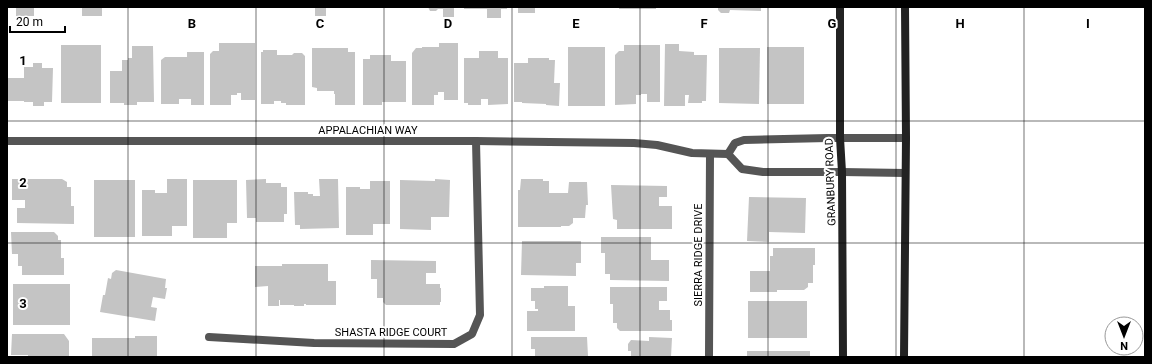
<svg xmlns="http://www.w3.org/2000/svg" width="1152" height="364" font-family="Roboto,sans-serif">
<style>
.building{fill:#c4c4c4}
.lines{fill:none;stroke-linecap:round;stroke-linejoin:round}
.minor{stroke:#555;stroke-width:8}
.secondary{stroke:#222;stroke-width:8}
.grid{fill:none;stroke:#000;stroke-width:1;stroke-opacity:0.55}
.labels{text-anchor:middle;stroke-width:4;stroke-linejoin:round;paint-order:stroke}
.street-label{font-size:11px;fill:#000;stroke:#fff}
.grid-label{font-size:13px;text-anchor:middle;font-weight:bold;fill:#000;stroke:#fff;stroke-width:4;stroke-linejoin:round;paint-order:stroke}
</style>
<rect width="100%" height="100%" fill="#fff"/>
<g class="building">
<rect x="16" y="7" width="18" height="9"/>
<rect x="82" y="7" width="20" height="9"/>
<rect x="315" y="7" width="11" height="9"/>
<polygon points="428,7 454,7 454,17 443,17 443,9 438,9 436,11 430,11"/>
<polygon points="464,7 507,7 507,9 501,9 501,18 487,18 487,9 464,9"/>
<rect x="518" y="7" width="17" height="6"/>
<rect x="619" y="7" width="37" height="2"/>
<polygon points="718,7 761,7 761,11 730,10 729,13 721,13 718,10"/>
<polygon points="219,43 255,43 255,100 241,100 241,93 237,93 237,95 231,95 231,105 210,105 210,54 213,51 219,51"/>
<polygon points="439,43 458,43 458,100 444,100 444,92 438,92 438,95 434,95 434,105 412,105 412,53 416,48 422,48 422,47 439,47"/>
<polygon points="665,44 679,44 679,51 694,52 694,55 707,55 706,101 702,101 702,103 688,103 689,95 685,95 685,106 664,106"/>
<rect x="61" y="45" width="40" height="58"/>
<polygon points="624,45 660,45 660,102 647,102 647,94 641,94 641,95 636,95 636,104 615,105 615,55 619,51 624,51"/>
<polygon points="132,46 153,46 154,102 137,102 137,105 124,105 124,103 110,103 110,71 122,71 122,60 128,60 128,58 132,58"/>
<rect x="568" y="47" width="37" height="59"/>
<rect x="767" y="47" width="37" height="57"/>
<polygon points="312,48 348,48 348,52 355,52 355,105 335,105 335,94 334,94 334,91 317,91 317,88 312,87"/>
<polygon points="719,48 760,48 759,104 719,103"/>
<polygon points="263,50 277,50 277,55 292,55 294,53 302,53 305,56 305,105 286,105 286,103 281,103 281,101 274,101 274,104 261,104 261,52 263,52"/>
<polygon points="479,51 498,51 498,58 508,58 508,104 488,105 488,99 481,99 481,105 468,105 468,103 464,103 464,58 479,58"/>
<polygon points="187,52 204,52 204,105 191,105 191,99 179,99 179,104 161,104 161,60 165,57 187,57"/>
<polygon points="370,55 391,55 391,61 406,61 406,102 382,102 382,105 363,105 363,59 370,59"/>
<polygon points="528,58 549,58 549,60 555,60 554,83 560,83 559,106 546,105 546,104 522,103 522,102 514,102 514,63 528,63"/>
<polygon points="33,63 42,63 42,68 53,68 52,102 44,102 44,106 33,106 33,102 24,102 24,101 7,101 7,78 24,78 24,67 33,67"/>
<polygon points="12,179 62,179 67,182 67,187 71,187 71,206 74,206 74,224 17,223 17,208 25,208 25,200 12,200"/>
<polygon points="167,179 187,179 187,226 172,226 172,236 142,236 142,190 155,190 155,193 167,193"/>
<polygon points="266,179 266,183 281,183 281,187 287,187 287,214 284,214 284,222 256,222 256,218 247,218 246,180"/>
<polygon points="319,179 338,179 339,228 300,229 300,225 295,225 294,192 308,192 308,194 313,194 313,196 320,196"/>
<polygon points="435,179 450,180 449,217 431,217 431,230 400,229 400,180 435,181"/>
<polygon points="521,179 543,179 543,181 549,181 549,193 568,193 569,182 587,182 588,205 586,205 585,218 573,218 573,223 569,226 561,226 561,227 518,227 518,190 520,190"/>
<rect x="94" y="180" width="41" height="57"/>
<polygon points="193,180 237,180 237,223 227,223 227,238 193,238"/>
<polygon points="370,181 390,181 390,224 373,224 373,235 346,235 346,187 360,187 360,189 370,189"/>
<polygon points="611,185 667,186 667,197 659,197 659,206 672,206 672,229 617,229 617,220 613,219"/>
<polygon points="749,197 806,198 805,233 769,232 769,242 747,241"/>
<polygon points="11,232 54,232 58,236 58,240 61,240 61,258 64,258 64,275 22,275 22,266 18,266 18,254 12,254"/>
<polygon points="601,237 651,237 651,260 669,260 669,281 610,280 610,274 605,274 605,253 601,253"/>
<polygon points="522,241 581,241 581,263 576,263 576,276 521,275"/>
<polygon points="773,248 815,248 815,265 813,265 813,283 808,283 808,287 804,290 777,290 777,292 750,292 750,271 770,271 770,256 773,256"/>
<polygon points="371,260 436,261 436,273 426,273 426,284 440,284 440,288 441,288 441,302 440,302 440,305 386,305 383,302 383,298 377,298 377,279 371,279"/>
<polygon points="282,264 328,264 328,281 336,281 336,305 306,305 306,304 304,304 304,306 294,306 294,305 280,305 280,300 279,300 279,306 268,306 268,286 255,287 255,266 282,266"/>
<polygon points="116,270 166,279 165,288 167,288 165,299 153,297 151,307 157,308 155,321 100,312 103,295 105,295 108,278 111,279 112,273"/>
<rect x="13" y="284" width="57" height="41"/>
<polygon points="544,286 568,286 568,306 575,306 575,331 527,331 527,311 538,311 538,309 535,309 535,301 531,301 531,288 544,288"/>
<polygon points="610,287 667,287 667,301 659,301 659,310 670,310 670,320 672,320 672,331 620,331 617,328 617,323 613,323 613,304 610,304"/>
<rect x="748" y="301" width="59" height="37"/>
<polygon points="12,334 64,334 69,341 69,357 28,357 28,355 11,355"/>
<polygon points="135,336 157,336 157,357 92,357 92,338 135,338"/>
<polygon points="531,337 587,337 588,356 583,356 583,357 535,357 535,349 531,349"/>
<polygon points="649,337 672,338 671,357 631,357 631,351 628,351 628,344 631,340 649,341"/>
<rect x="747" y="351" width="63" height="6"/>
</g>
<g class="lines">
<g class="minor">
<polyline points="7,141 476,141 634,143 657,145 692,153 728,154 742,169 763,172 842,172 905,173"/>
<polyline points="728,154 735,143 744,140 828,138 906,138"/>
<polyline points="209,337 314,343 454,344 472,334 480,315 476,141"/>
<polyline points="709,357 710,154"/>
</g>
<g class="secondary">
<polyline points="840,7 840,138 842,172 843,357"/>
<polyline points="904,357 906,138 905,7"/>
</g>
</g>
<path class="grid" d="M128,7V357M256,7V357M384,7V357M512,7V357M640,7V357M768,7V357M896,7V357M1024,7V357M7,121H1145M7,243H1145"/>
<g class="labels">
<g class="street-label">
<text x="368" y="134">APPALACHIAN WAY</text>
<text transform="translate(830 182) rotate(-92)" y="4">GRANBURY ROAD</text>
<text transform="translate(698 255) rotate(-90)" y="4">SIERRA RIDGE DRIVE</text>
<text x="391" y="336">SHASTA RIDGE COURT</text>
</g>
</g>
<g class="grid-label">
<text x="192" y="28">B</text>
<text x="320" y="28">C</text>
<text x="448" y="28">D</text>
<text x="576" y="28">E</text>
<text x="704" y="28">F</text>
<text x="832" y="28">G</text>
<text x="960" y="28">H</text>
<text x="1088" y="28">I</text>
<text x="23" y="65">1</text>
<text x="23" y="187">2</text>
<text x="23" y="308">3</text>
</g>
<rect width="1152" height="364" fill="none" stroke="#000000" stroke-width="16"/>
<g transform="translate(1124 336) rotate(180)"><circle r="19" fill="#ffffff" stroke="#999999"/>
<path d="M0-3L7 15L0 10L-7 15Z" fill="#000000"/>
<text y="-6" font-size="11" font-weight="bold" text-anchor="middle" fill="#000000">N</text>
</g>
<path d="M10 26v6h55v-6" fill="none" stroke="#000000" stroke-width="2"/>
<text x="16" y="26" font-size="12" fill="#000000" stroke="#ffffff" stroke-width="3" paint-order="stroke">20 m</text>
</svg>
